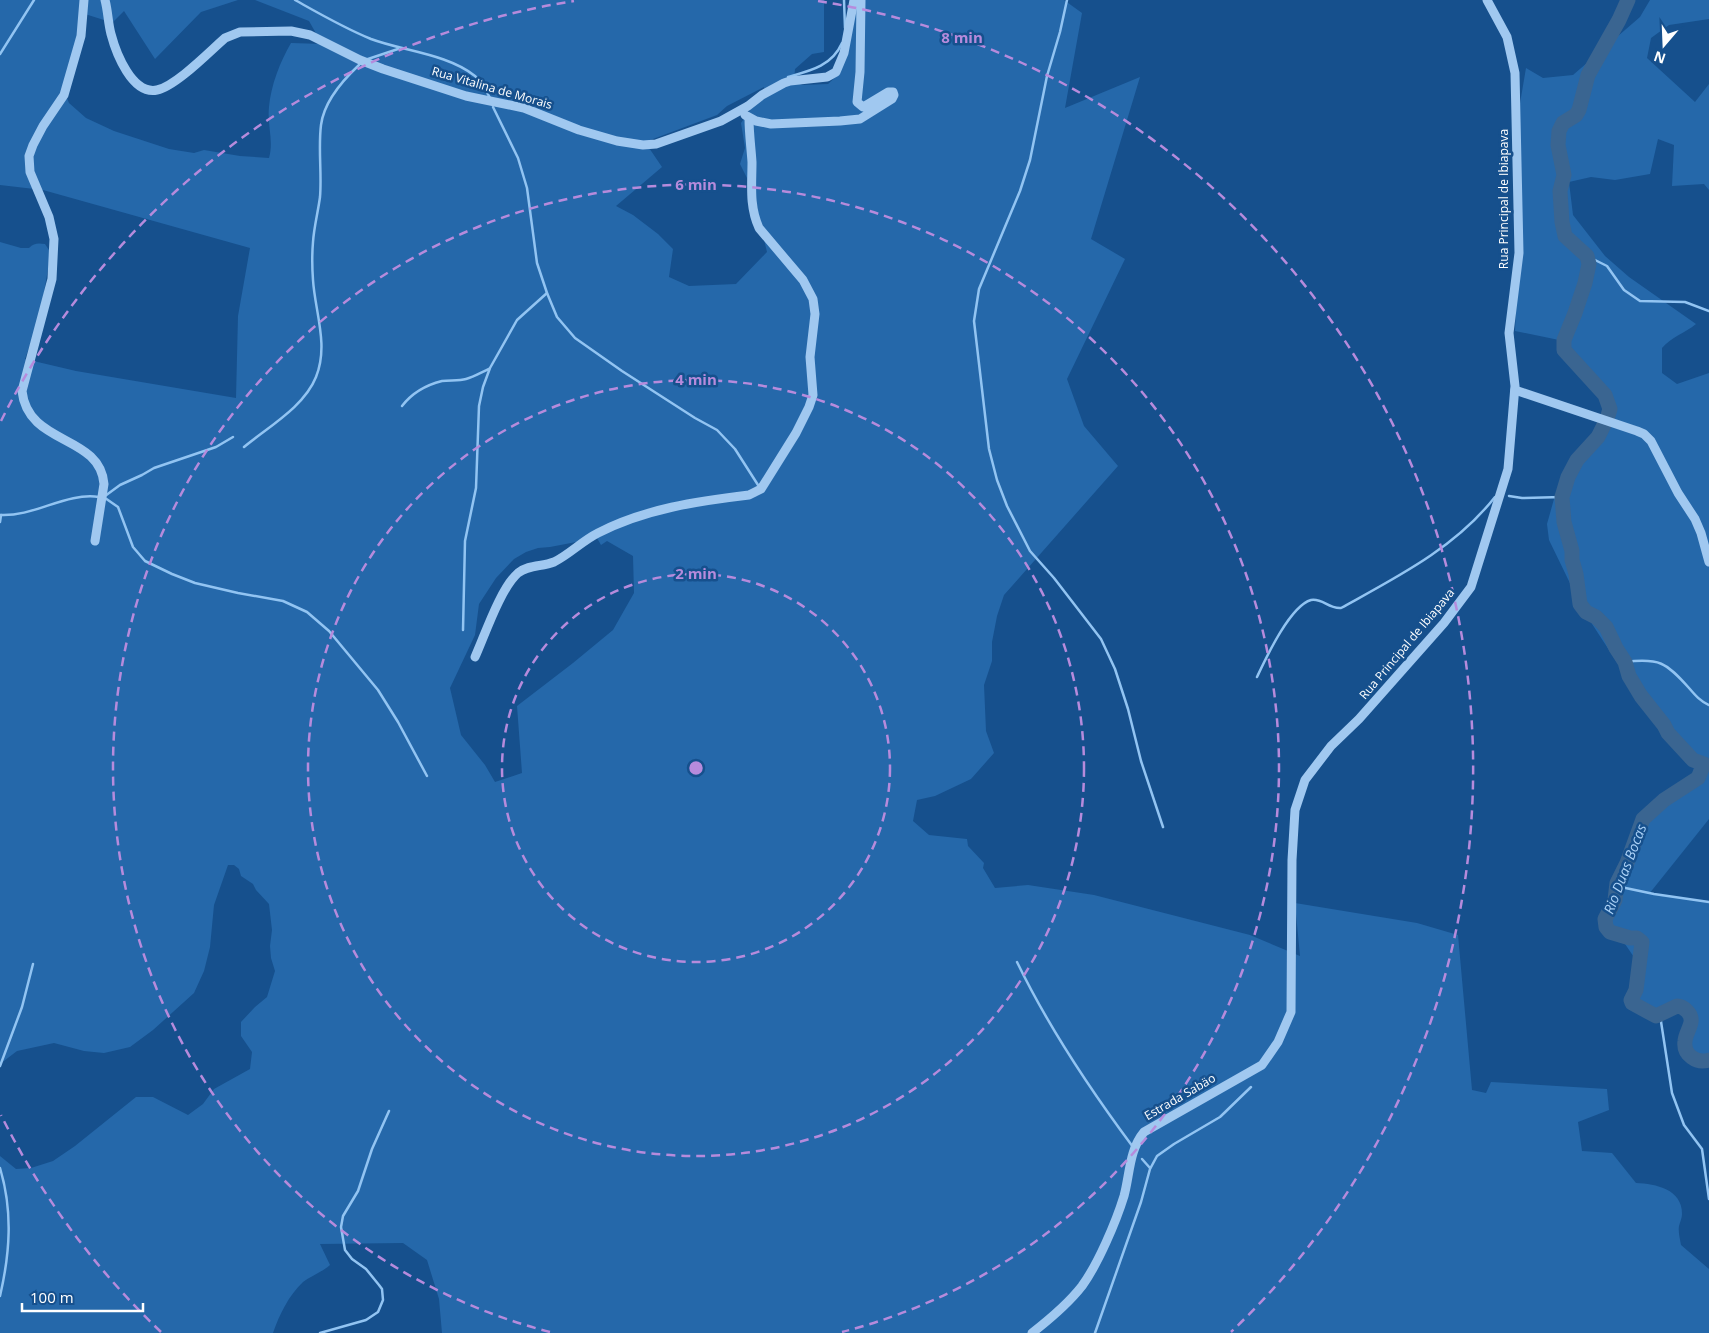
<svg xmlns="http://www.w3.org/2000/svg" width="1709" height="1333" font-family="'Open Sans',sans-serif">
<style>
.green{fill:#2568aa;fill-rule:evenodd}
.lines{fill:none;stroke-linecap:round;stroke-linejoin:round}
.stream{stroke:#92c4f2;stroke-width:2.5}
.river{stroke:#3a6591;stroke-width:15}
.minor{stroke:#a0c8f0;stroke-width:9}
.ring{fill:none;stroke:#b68bdc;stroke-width:2.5;stroke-dasharray:9 6}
.labels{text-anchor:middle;stroke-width:5;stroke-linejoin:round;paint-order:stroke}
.street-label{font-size:12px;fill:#fff;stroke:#16508d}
.water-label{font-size:14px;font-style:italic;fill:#acd2f7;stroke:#16508d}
.centre{fill:#b68bdc;stroke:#16508d;stroke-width:2.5}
.ring-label{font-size:15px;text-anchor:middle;font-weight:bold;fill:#b68bdc;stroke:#16508d;stroke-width:5;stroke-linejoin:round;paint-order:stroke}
</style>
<rect width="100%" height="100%" fill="#16508d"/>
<g class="green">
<path d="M0,0H238L201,12L155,59L124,11L110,25L107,21L85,14L64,91L69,103L86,118L114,131L169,149L194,153L204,150L240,156L269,158C274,140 267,126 269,107C271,85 280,62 291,43L322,44L309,21L255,0H824V52L812,54L795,69L794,81L802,85L828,84L840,73L858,0H1064L1082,13L1065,108L1140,77L1091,239L1125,259L1067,379L1084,426L1118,466L1004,595L997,616L992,642V661L984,685L986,731L994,753L971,779L935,796L917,800L913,821L929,835L967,839L968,846L984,863L983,868L995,888L1028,885L1094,895L1250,935L1300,956L1295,903L1417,923L1458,935L1472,1090L1486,1093L1491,1082L1607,1089L1609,1110L1578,1122L1582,1151L1612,1153L1636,1183C1656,1184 1682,1189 1682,1214C1682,1218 1680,1222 1679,1226C1678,1232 1680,1239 1681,1245L1709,1269V1333H442L439,1299L427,1260L403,1243L320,1244L330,1265C322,1272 311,1276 303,1282C289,1295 279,1315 273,1333H0V1156L16,1169L31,1168L53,1161L75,1146L136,1097H153L188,1115L203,1104L214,1089L250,1069L252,1052L241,1036V1022L255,1007L267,997L275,971L271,958L270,946L272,930L269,904L256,890L253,884L241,876L239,869L234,865H228L214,905L210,947L204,971L194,993L153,1030L130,1047L104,1053L84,1051L54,1043L17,1051L0,1064V242L21,248H29C34,243 38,243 45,244L49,250V263L40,316L25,359L76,371L236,398L238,316L250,248L43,190L0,185ZM764,87L766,94L753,106L741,123L745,148L740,164L751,186L767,252L736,284L689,286L669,277L673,249L658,234L633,215L616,206L662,167L645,142L717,115L727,106ZM597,538L601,545L607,541L633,556L634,593L613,630L573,663L517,706L522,773L495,782L485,765L461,735L450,688L475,635L479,604L496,578L514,559L526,552L538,548L550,547Z"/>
<path d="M1650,0H1709V19L1669,25L1651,38L1647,58L1695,102L1709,84V190L1704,184L1672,186L1674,145L1658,139L1650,174L1615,180L1591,177L1569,182L1573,215L1605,256L1629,277L1696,324C1685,333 1671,337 1662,348V373L1677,384L1709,373V819L1649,894L1709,902V1061L1689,1062L1683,1045L1686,1030V1013H1675L1651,1018L1640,1010L1631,1005L1640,980L1638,963L1625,944L1604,932L1603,925L1612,919L1645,824L1661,795L1692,783L1694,767L1659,727L1583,610L1549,540L1547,524L1554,499L1567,472L1580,459L1602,413L1605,397L1559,340L1515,331L1520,226L1517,121L1526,68L1543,78L1573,75L1640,17Z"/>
</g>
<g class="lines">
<g class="stream">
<path d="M295,0C320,14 344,28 371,39C403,51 448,54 475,76C482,82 486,90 490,98"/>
<polyline points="844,0 845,28"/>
<polyline points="1067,0 1060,32 1047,76 1030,160 1020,191 979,289 974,321 989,449 997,480 1007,506 1030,551 1054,578 1101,639 1115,669 1128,709 1141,761 1163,827"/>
<polyline points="0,54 34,0"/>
<polyline points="365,60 398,49"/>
<path d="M788,77C810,71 832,66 842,43"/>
<polyline points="493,107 518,158 527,188 537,263 547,293 557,317 575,338 622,371 695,418 717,430 735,449 758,485"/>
<polyline points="1587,256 1607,266 1624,290 1640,301 1685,302 1709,311"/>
<path d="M402,406C412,393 426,385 442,381C450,380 459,381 466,379C474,377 482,372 489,369"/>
<path d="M244,447C268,427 304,407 316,377C329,345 315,312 313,280C312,267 312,254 313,242C314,227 318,212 320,197C322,173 318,149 321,125C324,101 343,80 359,65"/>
<polyline points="105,496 120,485 142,475 154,468 216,447 233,437"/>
<polyline points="1509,496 1522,498 1562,497"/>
<polyline points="105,498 118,507 133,547 145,561 172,574 195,583 238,593 283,601 307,612 329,631 378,690 398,722 427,776"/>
<path d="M0,515C34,517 66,492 99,497"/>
<polyline points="0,522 1,515"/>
<polyline points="463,630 465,541 476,488 479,406 483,387 490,368 517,320 547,293"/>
<path d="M1625,662C1659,658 1666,662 1689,688C1695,695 1700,701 1709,705"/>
<path d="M1257,677C1266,658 1290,606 1311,600C1323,598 1328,609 1341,608C1397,577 1455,548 1495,497"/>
<polyline points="1616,886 1654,894 1709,902"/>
<path d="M1017,962C1049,1028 1089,1088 1133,1147"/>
<polyline points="1660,1015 1672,1093 1684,1125 1702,1149 1709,1199"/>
<polyline points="0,1066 22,1007 33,964"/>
<polyline points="1142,1159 1150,1168"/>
<path d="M0,1168C13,1211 10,1253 0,1296"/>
<polyline points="320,1333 366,1320 378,1312 383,1300 382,1289 379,1285 366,1269 352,1259 345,1250 341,1227 343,1216 358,1191 372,1149 389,1111"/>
<polyline points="1095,1333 1141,1202 1150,1169 1157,1156 1174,1144 1220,1117 1251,1087"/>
</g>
<path class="river" d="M1628,0L1619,20L1588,75L1579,110L1576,115L1563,123L1559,131L1558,145L1564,175L1560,191L1562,222L1565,236L1587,256L1589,264L1585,283L1575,313L1564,340V350L1605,395L1610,409L1607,419L1598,437L1577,460L1568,477L1562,497L1564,522L1572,551V560L1576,574L1580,604L1586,612L1596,617L1606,627L1616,648L1625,662L1629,676L1641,696L1664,725L1668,733L1693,760L1704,764L1698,778L1664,800L1643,819L1627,863L1617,883L1615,900L1605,919L1606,927L1610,932L1630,938H1637L1642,942L1636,990L1631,1000L1632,1003L1656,1016L1677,1006C1681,1006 1684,1008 1687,1011C1697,1021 1686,1030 1685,1041C1683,1055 1697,1064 1709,1060"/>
<g class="minor">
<path d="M84,0L81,36L64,95L43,126L33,145L29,156L30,172L49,217L54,239L52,279L22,391C28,446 100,434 104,484L95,541"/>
<path d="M105,0C108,11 108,23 111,34C116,53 132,95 157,90C176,86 209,52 225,38L240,32L291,31L310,35L360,60L383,69L466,96L524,108L579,130L617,141L643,145L656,144L721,121L748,106L762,95L784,83L790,81L827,77L836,72L844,53L854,0"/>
<polyline points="745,115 756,121 771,124 840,121 860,119 892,99 894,95 893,92 888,92 863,107 857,102 860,72 861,0"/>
<polyline points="1515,390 1637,431 1644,434 1651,441 1678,493 1695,519 1701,533 1709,562"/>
<path d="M475,657C485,635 500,589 518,573C529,564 542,567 554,562C570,554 582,541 598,533C644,509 698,501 749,495L761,489L796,433L809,407L813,395L810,357L815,314L813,299L803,280L759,228C749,206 752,185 752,162C751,147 749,133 749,118"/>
<path d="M1032,1333C1050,1319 1068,1304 1082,1286C1098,1264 1116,1222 1124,1196C1130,1174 1129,1150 1144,1132L1262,1065L1278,1042L1291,1012L1292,860L1295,810L1305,780L1331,746L1359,719L1444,623L1471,587L1508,469L1515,386L1509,333L1519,253L1515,73L1507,37L1487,0"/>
</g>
</g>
<g class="ring">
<circle cx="696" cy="768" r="194"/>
<circle cx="696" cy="768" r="388"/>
<path d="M550 1332A583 583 0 1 1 842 1332"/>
<path d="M161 1332A777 777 0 0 1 1 1115M1 421A777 777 0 0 1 574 1M818 1A777 777 0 0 1 1231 1332"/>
</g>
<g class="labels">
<g class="street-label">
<text transform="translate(492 88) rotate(16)" y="4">Rua Vitalina de Morais</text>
<text transform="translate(1504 199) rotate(-90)" y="4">Rua Principal de Ibiapava</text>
<text transform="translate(1407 644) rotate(-50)" y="4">Rua Principal de Ibiapava</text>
<text transform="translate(1180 1097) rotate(-30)" y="4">Estrada Sabäo</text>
</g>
<g class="water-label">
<text transform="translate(1625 869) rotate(-69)" y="5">Rio Duas Bocas</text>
</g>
</g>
<circle cx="696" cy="768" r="8" class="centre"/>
<g class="ring-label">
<text x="962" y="43">8 min</text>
<text x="696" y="190">6 min</text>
<text x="696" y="385">4 min</text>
<text x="696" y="579">2 min</text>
</g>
<g transform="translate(1664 45) rotate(199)" stroke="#16508d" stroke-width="4" paint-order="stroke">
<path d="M0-4L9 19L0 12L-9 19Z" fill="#ffffff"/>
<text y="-8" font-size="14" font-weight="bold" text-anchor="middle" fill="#ffffff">N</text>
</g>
<path d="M22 1303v8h121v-8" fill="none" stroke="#ffffff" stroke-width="2.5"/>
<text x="30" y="1303" font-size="15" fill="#ffffff" stroke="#16508d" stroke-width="4" paint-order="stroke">100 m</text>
</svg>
